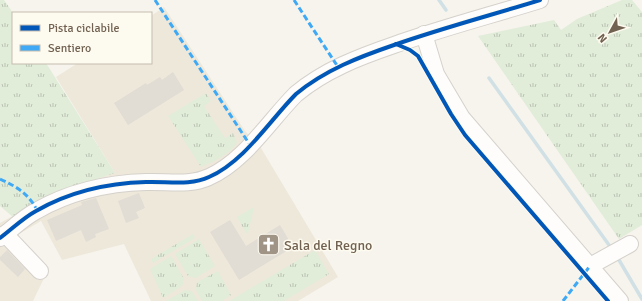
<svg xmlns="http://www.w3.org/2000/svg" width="642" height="301" font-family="Signika,sans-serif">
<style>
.residential{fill:#eee8db}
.grass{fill:url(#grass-tufts)}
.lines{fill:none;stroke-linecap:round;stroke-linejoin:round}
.stream{stroke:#d0e0e5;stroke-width:3.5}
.building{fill:#e1dcd4}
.minor-casing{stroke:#d5d1cb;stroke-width:18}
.minor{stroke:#fefdfc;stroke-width:16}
.quiet{stroke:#3fa9f5;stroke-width:3;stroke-dasharray:6 3;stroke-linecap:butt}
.cycleway-casing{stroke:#fdfaef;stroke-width:6}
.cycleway{stroke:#0057b8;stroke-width:4}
.labels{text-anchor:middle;stroke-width:3;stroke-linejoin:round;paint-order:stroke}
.poi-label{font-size:14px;fill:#716150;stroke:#fdfaef;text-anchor:start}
</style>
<defs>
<pattern id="grass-tufts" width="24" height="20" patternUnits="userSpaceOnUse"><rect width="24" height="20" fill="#e1ecd9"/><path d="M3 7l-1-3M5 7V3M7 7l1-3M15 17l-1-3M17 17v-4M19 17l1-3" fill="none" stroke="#bbc3b2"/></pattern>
</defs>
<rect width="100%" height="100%" fill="#f6f4ed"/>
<polygon class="residential" points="164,7 245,131 261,148 338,277 298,301 151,301 124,244 62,260 41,221 14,237 47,272 33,301 0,301 0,223 27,208 74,186 115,173 56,77 78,63 151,63 151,16"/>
<g class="grass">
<path d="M0,0H4L13,13V63H46L115,173C80,184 45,197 13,217L0,206Z"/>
<polygon points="622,0 632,0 642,12 642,225 619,239 478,36 554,20 561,30 577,19"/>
<path d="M206,93L211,101L204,106L225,138L233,133L237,142C231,154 213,162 201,167L168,116Z"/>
<polygon points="252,208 254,208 248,233 246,233 237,217"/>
<polygon points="193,234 195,238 153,263 151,259"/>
<polygon points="199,239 215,266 196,278 188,276 175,254"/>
<polygon points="315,250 329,274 284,301 229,301"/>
<polygon points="171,256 184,279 182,286 163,298 150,269"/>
<polygon points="218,271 231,295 222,301 202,301 196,290 197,282"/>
<polygon points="185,290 192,291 198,301 166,301"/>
</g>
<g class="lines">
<g class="stream">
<polyline points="439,0 446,10"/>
<polyline points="489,78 609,245"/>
<polyline points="619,260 642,299"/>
</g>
</g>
<g class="building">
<polygon points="173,72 184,90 128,125 114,103 146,83 147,85 160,77 162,80"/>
<polygon points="139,193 145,208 136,212 139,218 126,223 118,201"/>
<polygon points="96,198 109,229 95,234 96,237 86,242 81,230 56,241 47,220 82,205 81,202"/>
<polygon points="230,220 246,246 280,225 293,247 239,280 210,232"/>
<polygon points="7,250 25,269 18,277 0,260 0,257"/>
</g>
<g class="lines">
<defs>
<g id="minor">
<polyline points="424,34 436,74 462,118 620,301"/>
<polyline points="5,234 40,271"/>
<path d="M0,238C12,229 23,218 36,211C69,192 109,183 146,182C167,181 190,186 209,177C244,162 270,120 296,94C325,70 359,57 394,45C442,28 492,15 540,0"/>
<polyline points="590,266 630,244"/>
</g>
</defs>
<use href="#minor" class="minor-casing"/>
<use href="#minor" class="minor"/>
<g class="quiet">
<polyline points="155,0 250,145"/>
<polyline points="294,0 338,67"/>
<path d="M0,179C17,187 28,193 37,210"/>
<polyline points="563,301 590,266"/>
</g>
<defs>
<g id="cycleway">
<polyline points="396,44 410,50 418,56 451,114 465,135 608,301"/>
<path d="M0,238C12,229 23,218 36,211C69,192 109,183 146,182C167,181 190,186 209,177C244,162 270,120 296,94C325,70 359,57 394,45C442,28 492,15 540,0"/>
</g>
</defs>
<use href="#cycleway" class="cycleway-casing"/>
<use href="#cycleway" class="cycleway"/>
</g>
<defs>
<symbol id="church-square" viewBox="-11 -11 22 22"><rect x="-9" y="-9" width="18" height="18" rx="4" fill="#a09487" stroke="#fdfaef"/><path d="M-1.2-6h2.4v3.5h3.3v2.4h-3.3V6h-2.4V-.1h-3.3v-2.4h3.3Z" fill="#fff"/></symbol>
</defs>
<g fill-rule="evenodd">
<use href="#church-square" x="256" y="232" width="25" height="25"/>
</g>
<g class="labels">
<g class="poi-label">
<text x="284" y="250">Sala del Regno</text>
</g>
</g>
<rect x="12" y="12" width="140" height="52" fill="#fdfaef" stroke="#c5bdaf"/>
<rect x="20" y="25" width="20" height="6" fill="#0057b8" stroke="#c5bdaf"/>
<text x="48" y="32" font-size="12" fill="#716150">Pista ciclabile</text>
<rect x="20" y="45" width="20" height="6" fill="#3fa9f5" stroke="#c5bdaf"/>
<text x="48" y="52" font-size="12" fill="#716150">Sentiero</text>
<g transform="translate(610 32) rotate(230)" stroke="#fdfaef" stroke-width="3" paint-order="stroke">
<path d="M0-3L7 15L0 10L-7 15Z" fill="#716150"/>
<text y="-6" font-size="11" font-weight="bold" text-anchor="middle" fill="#716150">N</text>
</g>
</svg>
